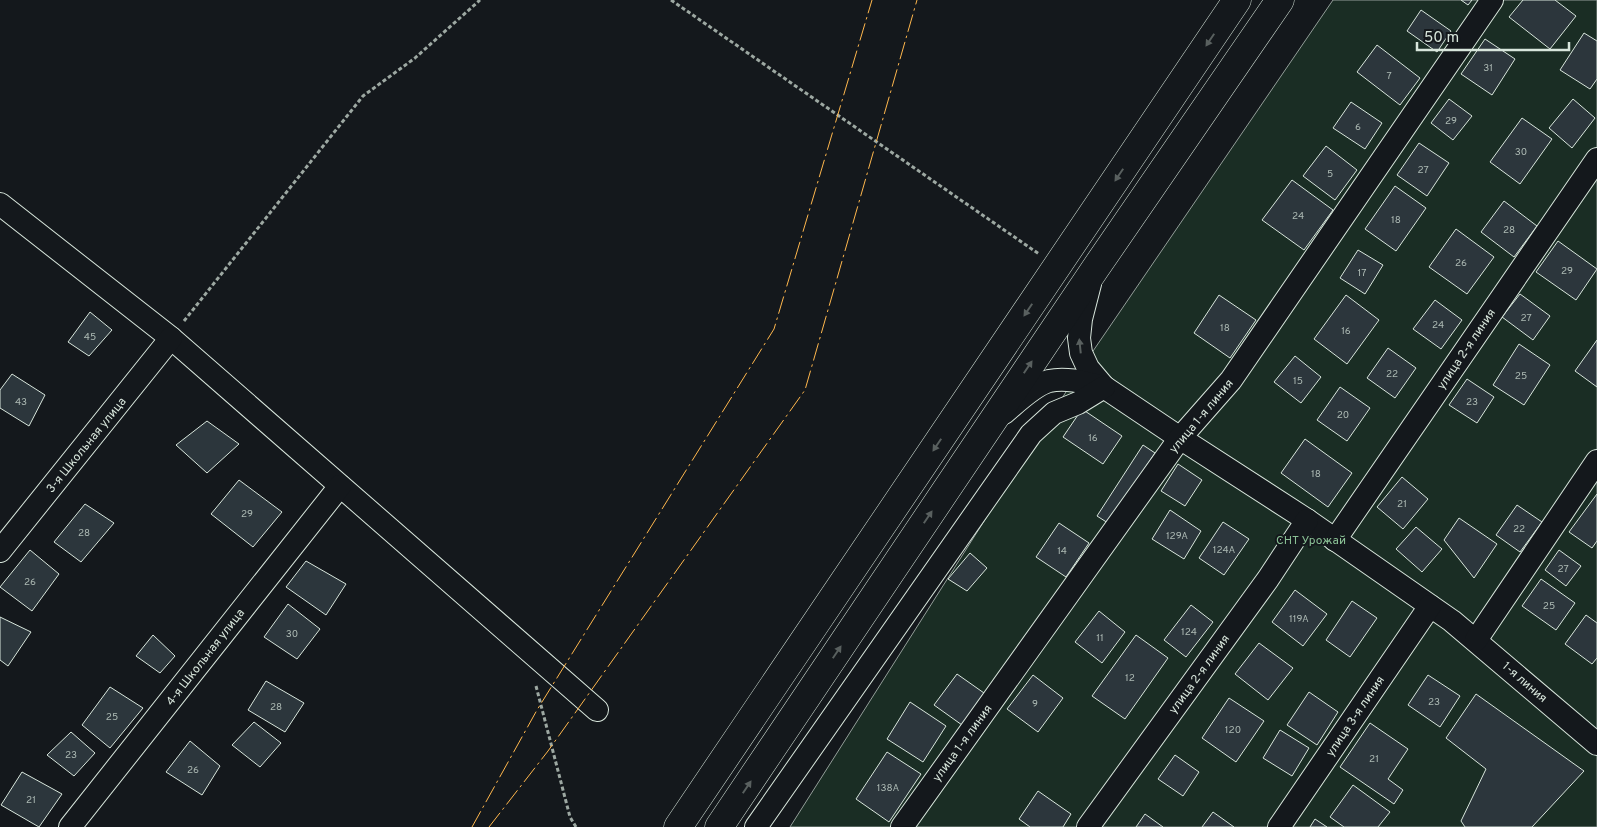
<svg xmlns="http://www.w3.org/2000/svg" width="1597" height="827" font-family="Overpass,sans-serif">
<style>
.green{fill:#1a2d24;stroke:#939e99}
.building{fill:#2c363c;stroke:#d8e6dc}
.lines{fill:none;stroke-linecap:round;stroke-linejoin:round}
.minor-casing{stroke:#d8e6dc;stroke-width:24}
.major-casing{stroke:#d8e6dc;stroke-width:29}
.path{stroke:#9da8a2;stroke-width:3;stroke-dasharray:4 2.5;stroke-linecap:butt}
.minor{stroke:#14181c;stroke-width:22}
.major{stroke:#14181c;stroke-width:28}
.power{stroke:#ffb74d;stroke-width:1;stroke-dasharray:18 4 2.5 4;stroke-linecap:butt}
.oneway{fill:#59605f}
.labels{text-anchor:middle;stroke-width:4;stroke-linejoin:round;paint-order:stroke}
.number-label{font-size:10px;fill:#adbab4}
.street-label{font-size:12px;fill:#d8e6dc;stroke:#14181c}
.park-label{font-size:12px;fill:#8ac095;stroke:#14181c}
</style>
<rect width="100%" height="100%" fill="#14181c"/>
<polygon class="green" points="1333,0 1597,0 1597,827 790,827 1078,373"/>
<g class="building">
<polygon points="1461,0 1472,0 1468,5"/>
<polygon points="1523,0 1555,0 1576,16 1550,49 1509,17"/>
<polygon points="1421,10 1451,31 1437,52 1407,31"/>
<polygon points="1584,33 1597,41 1597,79 1590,89 1560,70"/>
<polygon points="1485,39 1515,59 1492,95 1461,74"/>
<polygon points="1377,45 1420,78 1400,105 1357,72"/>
<polygon points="1449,99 1472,116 1453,140 1431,123"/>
<polygon points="1573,99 1595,118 1572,148 1549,128"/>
<polygon points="1351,102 1382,123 1365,149 1333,128"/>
<polygon points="1522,118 1552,139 1520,184 1490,162"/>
<polygon points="1419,143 1449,163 1427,196 1397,175"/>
<polygon points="1326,146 1357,170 1335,200 1303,176"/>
<polygon points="1292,180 1333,210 1304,250 1262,220"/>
<polygon points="1395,186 1426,208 1396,251 1365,229"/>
<polygon points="1504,201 1537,226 1514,257 1481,232"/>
<polygon points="1456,229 1494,257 1467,294 1429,267"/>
<polygon points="1558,241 1597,269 1576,300 1536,272"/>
<polygon points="1358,250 1383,265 1365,294 1340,278"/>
<polygon points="1520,294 1550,316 1533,340 1502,317"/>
<polygon points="1219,295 1256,320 1230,358 1194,333"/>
<polygon points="1346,295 1379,320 1347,364 1314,339"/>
<polygon points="1435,300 1462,320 1441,349 1413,329"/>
<polygon points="90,312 112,330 89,356 68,342"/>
<polygon points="1597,340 1597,387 1575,371"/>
<polygon points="1519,344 1550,365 1524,405 1493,385"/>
<polygon points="1388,348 1416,368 1395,398 1367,378"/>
<polygon points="1295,356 1321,377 1301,403 1274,382"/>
<polygon points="12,374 45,395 29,426 0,408 0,390"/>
<polygon points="1467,379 1494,397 1477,423 1449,405"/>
<polygon points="1340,387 1370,408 1347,441 1317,420"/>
<polygon points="1082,409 1122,436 1103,464 1063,437"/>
<polygon points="207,421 239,444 207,473 176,445"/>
<polygon points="1305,439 1352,473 1328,507 1281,473"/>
<polygon points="1143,445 1155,453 1108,523 1097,516"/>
<polygon points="1178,464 1202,480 1185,506 1161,491"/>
<polygon points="1402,477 1428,499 1403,529 1377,507"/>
<polygon points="239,480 282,512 253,547 211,514"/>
<polygon points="1597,494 1597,541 1592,548 1569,532"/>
<polygon points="85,504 114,523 81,562 54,542"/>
<polygon points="1517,505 1542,522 1520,552 1496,535"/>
<polygon points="1170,510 1201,531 1184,559 1152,539"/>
<polygon points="1459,518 1497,544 1474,578 1444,540"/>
<polygon points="1223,522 1249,539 1224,575 1199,558"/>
<polygon points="1059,523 1089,543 1066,577 1036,557"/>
<polygon points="1416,527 1442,549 1422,572 1396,549"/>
<polygon points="30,550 59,574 32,611 0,587"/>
<polygon points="1559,550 1581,566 1566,586 1545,570"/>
<polygon points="970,553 987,568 967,591 948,579"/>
<polygon points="306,561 346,584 326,615 286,587"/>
<polygon points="1541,579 1575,603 1556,630 1522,606"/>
<polygon points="1295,590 1327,614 1303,646 1272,622"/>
<polygon points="1352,601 1377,618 1350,657 1326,640"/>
<polygon points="288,604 320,629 297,659 264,637"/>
<polygon points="1191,605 1213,622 1186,657 1164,640"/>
<polygon points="1099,611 1125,632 1102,663 1075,642"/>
<polygon points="1586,615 1597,623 1597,658 1592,664 1565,644"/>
<polygon points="0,617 31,632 8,666 0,660"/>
<polygon points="153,635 175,656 160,673 136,656"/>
<polygon points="1136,635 1168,658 1125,719 1092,696"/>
<polygon points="1259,643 1293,668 1268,700 1235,674"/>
<polygon points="957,674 984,693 962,725 934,705"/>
<polygon points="1033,675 1063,698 1038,732 1007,709"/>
<polygon points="1428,675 1460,696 1440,727 1408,705"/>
<polygon points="266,681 304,703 285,732 248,710"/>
<polygon points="110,687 143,708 110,748 82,725"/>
<polygon points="1309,692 1338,712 1317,745 1287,725"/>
<polygon points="1476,694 1584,771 1532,827 1465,827 1461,821 1486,769 1446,738"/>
<polygon points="1229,698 1264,721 1236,762 1202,738"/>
<polygon points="910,702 946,726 923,762 887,739"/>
<polygon points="254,722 281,743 260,767 232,745"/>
<polygon points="1370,723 1408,749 1388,779 1403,790 1394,804 1340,767"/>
<polygon points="1280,730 1309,748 1292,776 1263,758"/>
<polygon points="71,732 95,753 74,776 47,755"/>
<polygon points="190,741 220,766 202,795 166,772"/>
<polygon points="887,752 921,774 889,822 856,799"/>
<polygon points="1175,755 1199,772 1183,796 1158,779"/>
<polygon points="22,772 62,794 39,827 1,805"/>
<polygon points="1353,785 1390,812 1378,827 1344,827 1330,817"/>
<polygon points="1038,791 1071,814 1063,827 1030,827 1019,819"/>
<polygon points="1213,812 1234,827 1202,827"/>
<polygon points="1145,814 1163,827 1136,827"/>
<polygon points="1315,819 1327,827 1310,827"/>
</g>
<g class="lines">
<defs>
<g id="minor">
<polyline points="0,204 171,338 597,710"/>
<polyline points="1090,284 1081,319 1079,338 1081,353 1088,368 1104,387 1180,438 1307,520 1452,621 1597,744"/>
<path d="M1004,413C1016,403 1034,385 1049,381C1067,377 1087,383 1104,387"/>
<polyline points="1335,540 1597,159"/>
<polyline points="0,551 171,338"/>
<polyline points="1476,640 1597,461"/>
<polyline points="70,827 340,486"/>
<polyline points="756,827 1031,434 1054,413 1078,403 1104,387"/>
<polyline points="902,827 1180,438 1231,380 1492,0"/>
<polyline points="1088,827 1268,579 1307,520"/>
<polyline points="1279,827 1430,606"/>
</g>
<g id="major">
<polyline points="678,827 1237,0"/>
<polyline points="719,827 1095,269 1280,0"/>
</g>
</defs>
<use href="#minor" class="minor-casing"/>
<use href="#major" class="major-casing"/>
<g class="path">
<polyline points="671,0 1039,254"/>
<polyline points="184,321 363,96 415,58 480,0"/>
<polyline points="536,686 570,817 576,827"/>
</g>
<use href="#minor" class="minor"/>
<use href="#major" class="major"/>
<g class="power">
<polyline points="472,827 537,710 774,329 872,0"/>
<polyline points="489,827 548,751 805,390 917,0"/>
</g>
</g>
<defs><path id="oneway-solid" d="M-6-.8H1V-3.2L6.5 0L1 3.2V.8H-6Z" transform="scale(1.25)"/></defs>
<g class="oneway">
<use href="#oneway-solid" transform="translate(1210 40) rotate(124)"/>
<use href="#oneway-solid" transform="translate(1119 175) rotate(124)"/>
<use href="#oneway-solid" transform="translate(1028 310) rotate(124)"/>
<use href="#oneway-solid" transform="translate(1080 346) rotate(-96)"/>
<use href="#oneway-solid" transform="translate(1028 367) rotate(-56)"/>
<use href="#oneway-solid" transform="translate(937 445) rotate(124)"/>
<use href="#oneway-solid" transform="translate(928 517) rotate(-56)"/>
<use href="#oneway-solid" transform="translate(837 652) rotate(-56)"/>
<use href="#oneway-solid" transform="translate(747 787) rotate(-56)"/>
</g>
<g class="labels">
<g class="number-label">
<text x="1488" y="71">31</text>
<text x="1389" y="79">7</text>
<text x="1451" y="124">29</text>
<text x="1358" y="130">6</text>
<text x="1521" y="155">30</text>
<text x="1423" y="173">27</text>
<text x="1330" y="177">5</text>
<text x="1298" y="219">24</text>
<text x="1396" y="223">18</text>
<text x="1509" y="233">28</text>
<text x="1461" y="266">26</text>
<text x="1567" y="274">29</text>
<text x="1362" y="276">17</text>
<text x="1526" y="321">27</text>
<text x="1438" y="328">24</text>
<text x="1225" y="331">18</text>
<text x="1346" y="334">16</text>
<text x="90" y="340">45</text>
<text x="1392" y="377">22</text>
<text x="1521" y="379">25</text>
<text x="1298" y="384">15</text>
<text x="21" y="405">43</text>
<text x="1472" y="405">23</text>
<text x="1343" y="418">20</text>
<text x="1093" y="441">16</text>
<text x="1316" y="477">18</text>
<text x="1402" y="507">21</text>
<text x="247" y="517">29</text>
<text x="1519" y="532">22</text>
<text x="84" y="536">28</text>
<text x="1177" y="539">129А</text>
<text x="1224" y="553">124А</text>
<text x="1062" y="554">14</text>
<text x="1563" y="572">27</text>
<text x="30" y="585">26</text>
<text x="1549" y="609">25</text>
<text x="1299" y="622">119А</text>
<text x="1189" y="635">124</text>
<text x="292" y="637">30</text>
<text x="1100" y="641">11</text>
<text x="1130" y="681">12</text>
<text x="1434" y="705">23</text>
<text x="1035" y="707">9</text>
<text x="276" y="710">28</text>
<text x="112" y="720">25</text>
<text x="1233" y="733">120</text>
<text x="71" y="758">23</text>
<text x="1374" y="762">21</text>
<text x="193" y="773">26</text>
<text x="888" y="791">138А</text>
<text x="31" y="803">21</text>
</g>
<g class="street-label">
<text transform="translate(1466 349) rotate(-56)" y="4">улица 2-я линия</text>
<text transform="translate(1201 416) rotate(-50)" y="4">улица 1-я линия</text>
<text transform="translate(86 445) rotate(-51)" y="4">3-я Школьная улица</text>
<text transform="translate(205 657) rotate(-52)" y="4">4-я Школьная улица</text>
<text transform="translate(1199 674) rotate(-54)" y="4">улица 2-я линия</text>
<text transform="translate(1525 682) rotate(41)" y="4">1-я линия</text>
<text transform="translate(1355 716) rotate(-56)" y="4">улица 3-я линия</text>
<text transform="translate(962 743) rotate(-54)" y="4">улица 1-я линия</text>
</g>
<g class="park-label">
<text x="1311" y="544">СНТ Урожай</text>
</g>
</g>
<path d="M1417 42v8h152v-8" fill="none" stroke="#d8e6dc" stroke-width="2.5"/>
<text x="1424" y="42" font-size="15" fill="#d8e6dc" stroke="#14181c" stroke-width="4" paint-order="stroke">50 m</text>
</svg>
